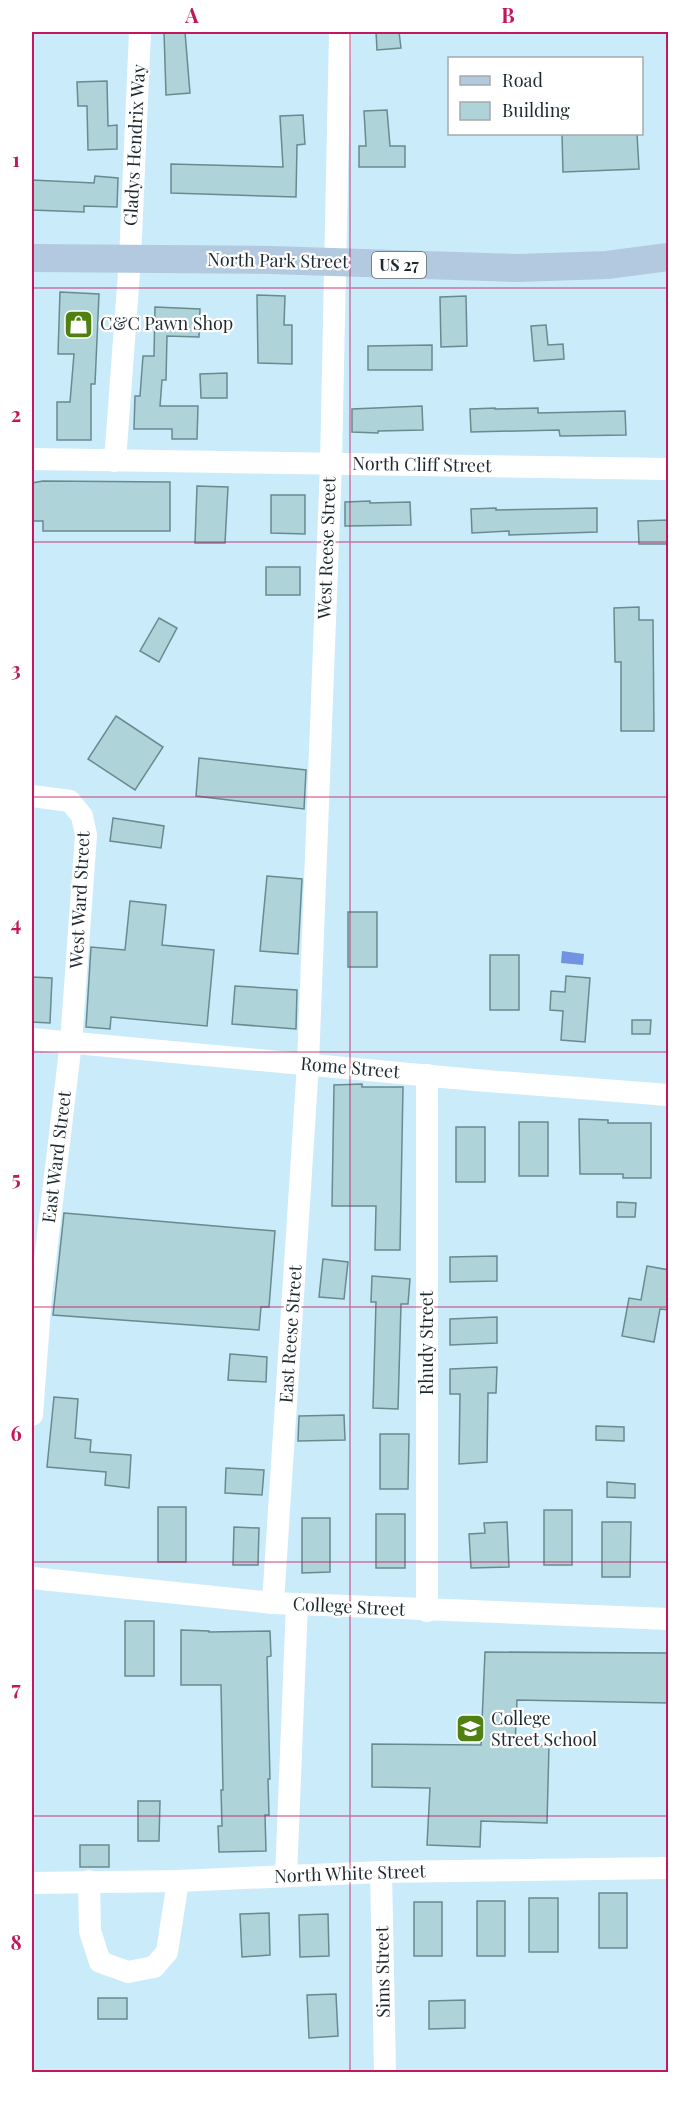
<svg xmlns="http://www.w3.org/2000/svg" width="700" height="2104" font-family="'Playfair Display',serif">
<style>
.water{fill:#7193e1}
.building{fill:#aed3d8;stroke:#688b90;stroke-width:1.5}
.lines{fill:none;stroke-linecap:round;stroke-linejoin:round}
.minor{stroke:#fff;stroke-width:22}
.major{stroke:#b2c9df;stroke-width:28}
.grid{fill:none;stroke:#c2185b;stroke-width:1.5;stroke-opacity:0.55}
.labels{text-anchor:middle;stroke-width:4.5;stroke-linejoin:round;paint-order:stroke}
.shield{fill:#fff;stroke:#626a6e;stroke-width:1.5}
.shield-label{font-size:16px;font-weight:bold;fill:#1e2a30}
.street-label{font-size:18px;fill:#1e2a30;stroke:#fff}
.poi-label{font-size:18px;fill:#1e2a30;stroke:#fff;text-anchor:start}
.neatline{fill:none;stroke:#c2185b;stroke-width:2}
.grid-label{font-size:20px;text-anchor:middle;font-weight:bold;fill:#c2185b}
</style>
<rect width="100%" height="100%" fill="#caebfa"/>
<polygon class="water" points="562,951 584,954 583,965 561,963"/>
<g class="building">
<polygon points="164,32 185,32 190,93 166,95"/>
<polygon points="376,32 399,32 401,48 377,50"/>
<polygon points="107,81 108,126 117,125 117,149 88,150 87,106 78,106 77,82"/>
<polygon points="387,110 390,146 405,146 405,167 359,167 359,146 366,146 364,111"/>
<polygon points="303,115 305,144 297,145 296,197 171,193 171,164 283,167 280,116"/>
<polygon points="562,134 637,134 639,169 563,172"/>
<polygon points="95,176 118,178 117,207 84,206 84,212 32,210 32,180 94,183"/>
<polygon points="60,292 99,294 95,384 91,384 91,440 57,440 57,402 70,402 74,354 58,354"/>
<polygon points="257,295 285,296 284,325 292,325 292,364 258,363"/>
<polygon points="466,296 467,346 441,347 440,297"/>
<polygon points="155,307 200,309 199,337 167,336 166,380 162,380 160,406 198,406 197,439 172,439 172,429 134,429 135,396 140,396 143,356 154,356"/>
<polygon points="546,325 548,345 563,344 564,359 534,361 531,326"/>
<polygon points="432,345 432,370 368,370 368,346"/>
<polygon points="227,373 227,398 201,398 200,374"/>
<polygon points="422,406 423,430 378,431 378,433 352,432 352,409"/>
<polygon points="495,408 495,409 538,408 538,413 625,411 626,435 560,436 559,430 471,432 470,409"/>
<polygon points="43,481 170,482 170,531 43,531 43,521 32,521 32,483"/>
<polygon points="197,486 228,487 225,543 195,543"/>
<polygon points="271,495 305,495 305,534 271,533"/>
<polygon points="370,501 370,503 410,502 411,525 345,526 345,502"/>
<polygon points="496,508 496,510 597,508 597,532 509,535 509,531 472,533 471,509"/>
<polygon points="669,520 669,544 639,544 638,521"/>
<rect x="266" y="567" width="34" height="28"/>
<polygon points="639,607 639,620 653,620 654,731 621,731 621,662 615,662 614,608"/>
<polygon points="159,618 177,628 159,662 140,651"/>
<polygon points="116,716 163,747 135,790 88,759"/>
<polygon points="199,758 306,770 304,809 196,796"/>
<polygon points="113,818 164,826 161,848 110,841"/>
<polygon points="267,876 302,879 298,954 260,951"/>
<polygon points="130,901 166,905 162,945 214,950 207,1026 111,1017 110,1029 86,1027 91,947 125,950"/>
<rect x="348" y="912" width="29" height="55"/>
<rect x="490" y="955" width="29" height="55"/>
<polygon points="566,976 590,978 585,1042 561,1040 563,1011 550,1010 551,991 565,992"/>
<polygon points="32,977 52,978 50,1023 32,1022"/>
<polygon points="235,986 297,990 296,1029 232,1024"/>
<polygon points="632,1020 651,1020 650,1034 632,1034"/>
<polygon points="362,1084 362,1087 403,1087 400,1250 375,1250 376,1206 332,1206 334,1085"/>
<polygon points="579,1119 608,1120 608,1123 651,1123 651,1178 623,1178 623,1174 580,1174"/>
<rect x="519" y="1122" width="29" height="54"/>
<rect x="456" y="1127" width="29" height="55"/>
<polygon points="617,1202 636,1203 635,1217 617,1217"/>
<polygon points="64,1213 275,1231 269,1307 261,1307 259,1330 53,1315"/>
<polygon points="497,1256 497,1281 450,1282 450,1257"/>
<polygon points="323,1259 348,1262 344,1299 319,1297"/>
<polygon points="647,1266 669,1270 669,1310 660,1309 654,1342 622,1336 629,1298 641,1300"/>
<polygon points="372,1276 410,1279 408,1304 401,1304 398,1409 373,1408 376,1302 371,1302"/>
<polygon points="497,1317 497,1343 450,1345 450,1319"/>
<polygon points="230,1354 267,1357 266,1382 228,1380"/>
<polygon points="497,1367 496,1393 488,1393 487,1462 459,1464 460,1394 450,1394 450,1369"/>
<polygon points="54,1397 78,1399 75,1438 91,1440 90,1452 131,1455 129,1488 105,1485 106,1472 47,1467"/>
<polygon points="344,1415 345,1440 298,1441 299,1416"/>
<polygon points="596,1426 624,1427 624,1441 596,1440"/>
<polygon points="380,1434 409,1434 408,1489 380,1489"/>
<polygon points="226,1468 264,1470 262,1495 225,1493"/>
<polygon points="607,1482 635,1484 635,1498 607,1497"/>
<rect x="158" y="1507" width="28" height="55"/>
<rect x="544" y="1510" width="28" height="55"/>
<rect x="376" y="1514" width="29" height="54"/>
<polygon points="302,1518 330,1518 330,1572 302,1573"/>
<polygon points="507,1522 509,1567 471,1568 469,1534 485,1533 484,1523"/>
<polygon points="602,1522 631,1522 630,1577 602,1577"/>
<polygon points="234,1527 259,1528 258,1565 233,1565"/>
<rect x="125" y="1621" width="29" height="55"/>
<polygon points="181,1630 209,1631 209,1632 270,1631 271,1656 267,1657 270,1779 268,1779 269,1815 265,1815 266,1851 219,1852 218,1826 222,1826 221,1790 223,1790 221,1685 181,1685"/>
<polygon points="485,1652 669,1653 669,1703 517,1700 515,1745 549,1746 547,1823 481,1821 480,1847 427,1845 430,1788 372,1787 372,1744 481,1745"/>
<polygon points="138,1801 160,1801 159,1841 138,1841"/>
<rect x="80" y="1845" width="29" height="22"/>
<rect x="599" y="1893" width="28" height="55"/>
<rect x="529" y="1898" width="29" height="54"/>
<rect x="477" y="1901" width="28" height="55"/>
<rect x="414" y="1902" width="28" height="54"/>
<polygon points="269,1913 270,1955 242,1957 240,1914"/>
<polygon points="328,1914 329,1956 300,1957 299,1915"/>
<polygon points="336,1994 338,2036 309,2038 307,1995"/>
<rect x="98" y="1998" width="29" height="21"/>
<polygon points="465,2000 465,2028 429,2029 429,2001"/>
</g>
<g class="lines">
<g class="minor">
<polyline points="32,459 668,469"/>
<polyline points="115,461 130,259 140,32"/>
<polyline points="32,796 70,801 82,816 86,835 71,1042 41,1294 32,1415"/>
<polyline points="32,1039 475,1080 668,1095"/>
<polyline points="427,1075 427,1611"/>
<polyline points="32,1578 273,1603 668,1619"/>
<polyline points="273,1603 308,1064 331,464 340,32"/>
<polyline points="381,1872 385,2072"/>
<polyline points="286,1876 297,1604"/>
<polyline points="89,1881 90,1931 100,1962 128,1972 154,1967 167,1952 178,1881"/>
<polyline points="32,1883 178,1881 381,1872 668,1868"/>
</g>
<polyline class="major" points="32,258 271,260 518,268 607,265 668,257"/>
</g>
<path class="grid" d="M350,32V2072M32,288H668M32,542H668M32,797H668M32,1052H668M32,1307H668M32,1562H668M32,1816H668"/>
<defs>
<symbol id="shop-square" viewBox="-11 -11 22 22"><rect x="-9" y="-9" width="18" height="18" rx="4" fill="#508010" stroke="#fff"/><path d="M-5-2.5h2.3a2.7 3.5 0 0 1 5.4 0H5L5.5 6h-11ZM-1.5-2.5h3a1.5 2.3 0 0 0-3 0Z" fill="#fff"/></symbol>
<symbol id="school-square" viewBox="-11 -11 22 22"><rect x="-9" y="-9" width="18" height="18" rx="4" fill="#508010" stroke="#fff"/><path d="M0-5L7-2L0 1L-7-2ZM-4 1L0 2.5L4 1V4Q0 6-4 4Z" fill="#fff"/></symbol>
</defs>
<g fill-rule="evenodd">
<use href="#shop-square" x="62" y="308" width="33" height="33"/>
<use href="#school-square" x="454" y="1712" width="33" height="33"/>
</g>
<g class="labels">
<rect class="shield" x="372" y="252" width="54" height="26" rx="4.5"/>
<g class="shield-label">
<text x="399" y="271">US 27</text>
</g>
<g class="street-label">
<text transform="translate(135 145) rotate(-87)" y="6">Gladys Hendrix Way</text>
<text transform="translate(278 261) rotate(1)" y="6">North Park Street</text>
<text transform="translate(422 465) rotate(1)" y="6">North Cliff Street</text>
<text transform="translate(327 548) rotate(-88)" y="6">West Reese Street</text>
<text transform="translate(80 900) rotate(-87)" y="6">West Ward Street</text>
<text transform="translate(350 1068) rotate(5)" y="6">Rome Street</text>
<text transform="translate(57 1157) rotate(-83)" y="6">East Ward Street</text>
<text transform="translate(291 1334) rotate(-86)" y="6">East Reese Street</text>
<text transform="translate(427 1343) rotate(-90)" y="6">Rhudy Street</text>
<text transform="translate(349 1607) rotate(3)" y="6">College Street</text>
<text transform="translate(350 1874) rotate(-2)" y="6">North White Street</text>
<text transform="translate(383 1972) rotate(-91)" y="6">Sims Street</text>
</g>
<g class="poi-label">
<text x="100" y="330">C&amp;C Pawn Shop</text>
<text x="491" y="1725">College<tspan x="491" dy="21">Street School</tspan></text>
</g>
</g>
<rect width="700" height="2104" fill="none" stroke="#ffffff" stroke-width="66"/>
<rect x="448" y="57" width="195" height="78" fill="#ffffff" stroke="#a5aaac" stroke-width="1.5"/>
<rect x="460" y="76" width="30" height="9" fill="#b2c9df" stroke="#a5aaac" stroke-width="1.5"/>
<text x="502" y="87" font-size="18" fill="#1e2a30">Road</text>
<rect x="460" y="102" width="30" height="18" fill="#aed3d8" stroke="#a5aaac" stroke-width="1.5"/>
<text x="502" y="117" font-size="18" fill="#1e2a30">Building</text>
<rect x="33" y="33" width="634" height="2038" class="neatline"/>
<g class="grid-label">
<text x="192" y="23">A</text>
<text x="508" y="23">B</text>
<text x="16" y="167">1</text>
<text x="16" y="422">2</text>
<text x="16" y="677">3</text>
<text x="16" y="931">4</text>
<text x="16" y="1186">5</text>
<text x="16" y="1441">6</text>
<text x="16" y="1696">7</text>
<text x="16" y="1950">8</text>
</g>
</svg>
